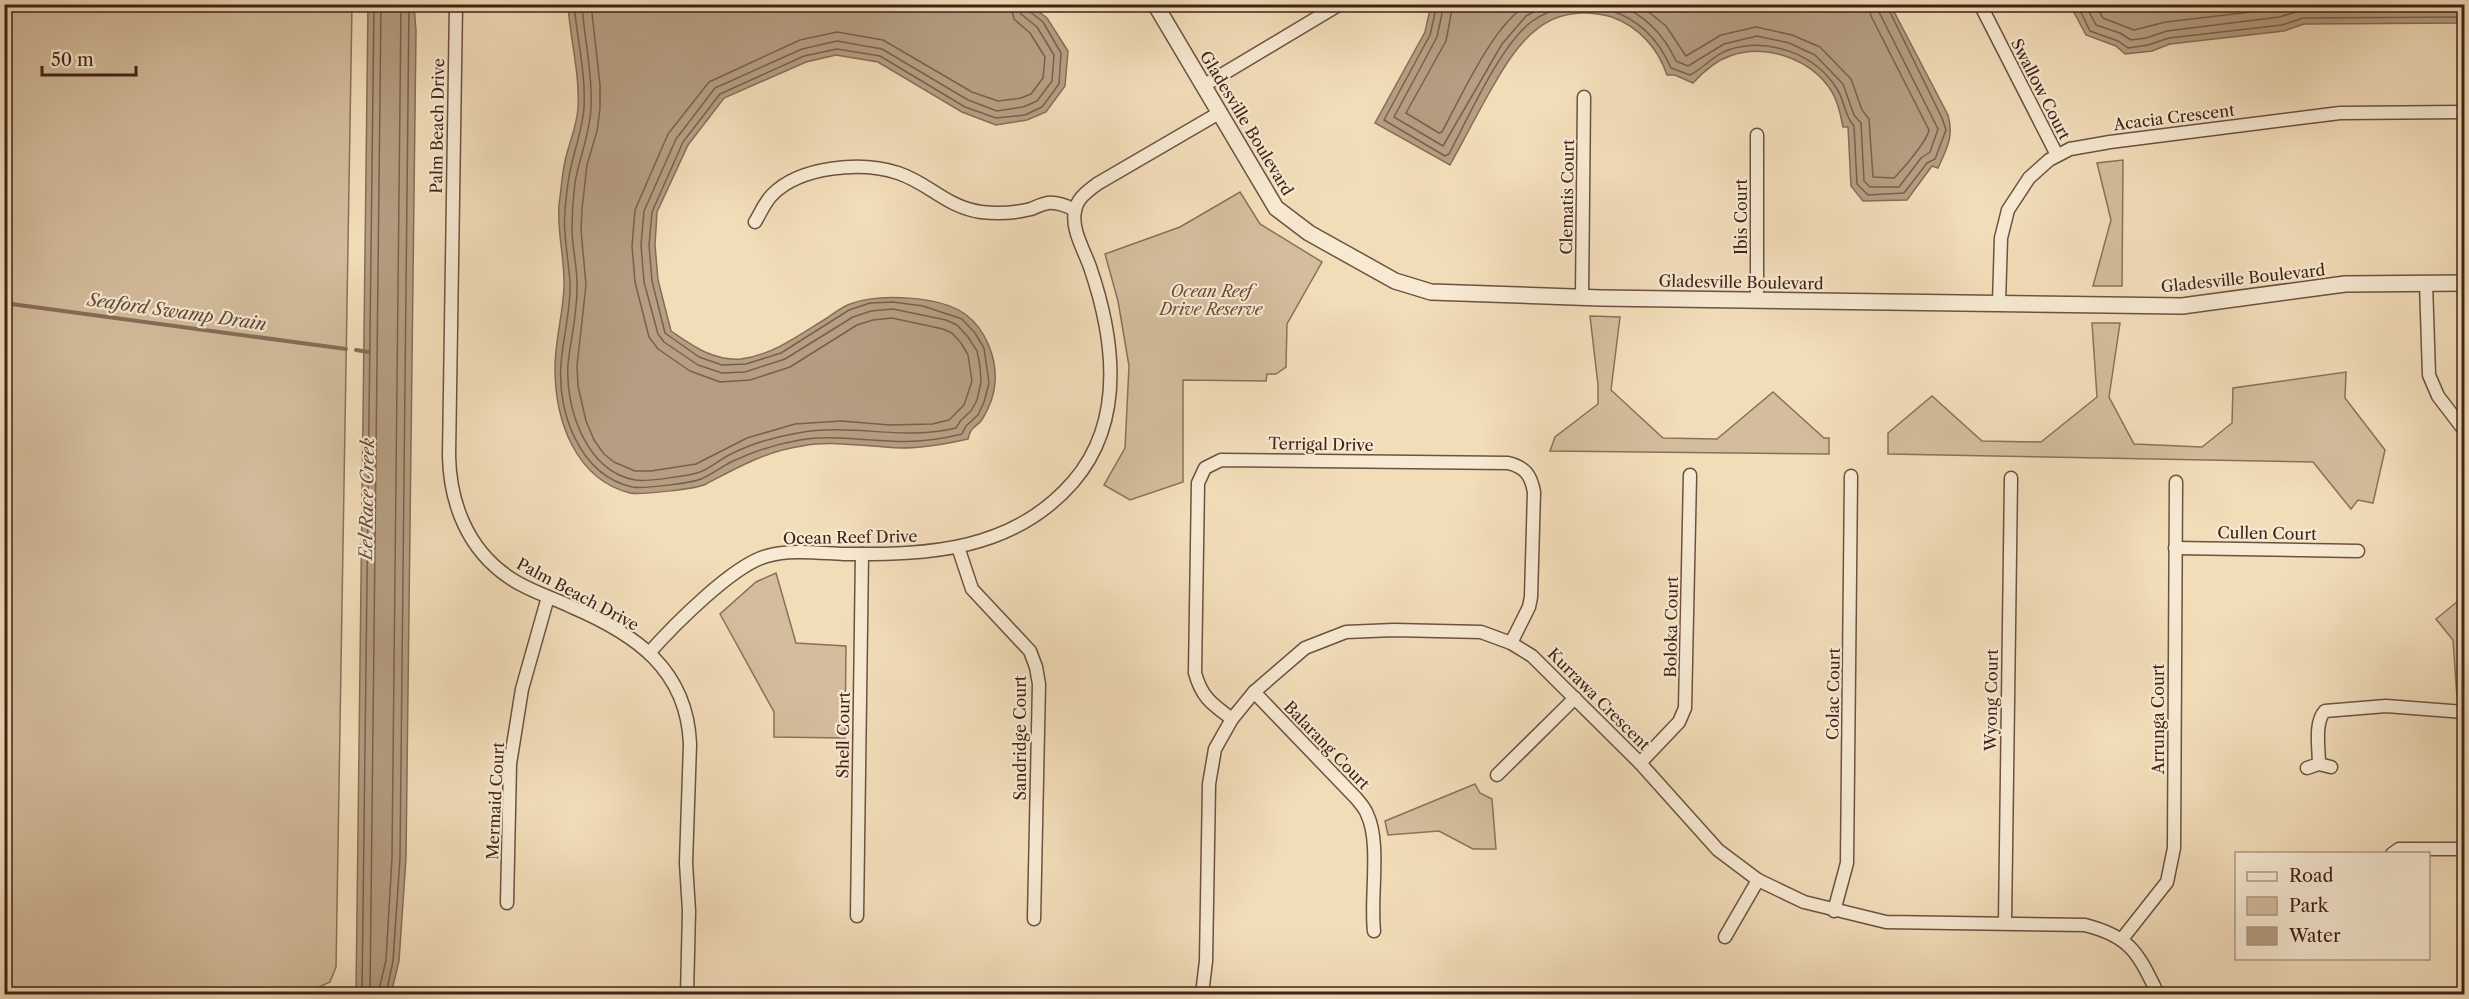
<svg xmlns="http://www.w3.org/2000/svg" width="2469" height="999" font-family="'Libre Caslon Text',serif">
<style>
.green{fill:#d4bd9d;stroke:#8a705a;stroke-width:1.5}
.water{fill:#b59e82;stroke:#866d57;stroke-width:1.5}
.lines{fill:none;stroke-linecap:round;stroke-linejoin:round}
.shore{stroke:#7a604c;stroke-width:1.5}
.stream{stroke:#866d57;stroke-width:4}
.minor-casing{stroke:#6c5240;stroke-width:15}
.tertiary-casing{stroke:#6c5240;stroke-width:18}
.minor{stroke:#f7e9d2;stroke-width:12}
.tertiary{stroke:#f7e9d2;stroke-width:15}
.labels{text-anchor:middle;stroke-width:4.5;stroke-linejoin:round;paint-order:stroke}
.street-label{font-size:16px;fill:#3f2317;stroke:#f7e9d2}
.park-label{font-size:16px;font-style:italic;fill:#644a38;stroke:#f7e9d2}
.water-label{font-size:18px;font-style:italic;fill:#624837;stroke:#f7e9d2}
</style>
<rect width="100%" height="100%" fill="#f2ddb9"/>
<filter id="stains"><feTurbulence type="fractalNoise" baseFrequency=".00333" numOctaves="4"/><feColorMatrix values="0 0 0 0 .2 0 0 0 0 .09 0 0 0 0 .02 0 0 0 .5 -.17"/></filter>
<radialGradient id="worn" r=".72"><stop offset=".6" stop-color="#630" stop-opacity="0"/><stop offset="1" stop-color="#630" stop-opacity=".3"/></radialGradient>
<g class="green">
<polygon points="5,4 352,5 336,967 330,982 304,994 5,994"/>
<polygon points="2123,160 2122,286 2093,286 2111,220 2097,163"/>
<polygon points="1240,192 1260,224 1322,262 1287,324 1286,367 1276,374 1267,374 1266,381 1183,380 1183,482 1130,500 1104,485 1125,448 1129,366 1118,301 1105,254 1180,227"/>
<polygon points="1590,316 1620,317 1611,390 1663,438 1717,439 1773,392 1824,438 1829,438 1829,454 1550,451 1555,437 1598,404 1598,385"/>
<polygon points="2092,323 2120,323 2109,397 2134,444 2202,447 2232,423 2233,388 2346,372 2345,398 2385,450 2373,503 2358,500 2351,509 2313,462 1888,454 1888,433 1932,396 1982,441 2041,442 2097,397"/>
<polygon points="776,573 796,643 846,646 845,738 774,737 774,712 720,614 756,582"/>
<polygon points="2464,596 2464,698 2457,697 2453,640 2436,619"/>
<polygon points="1475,784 1480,793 1492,799 1496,849 1473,849 1439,831 1388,835 1385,821"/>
</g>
<g class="water">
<path d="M1890,4L1948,115C1954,137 1947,148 1938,168L1932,166L1907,200L1863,201L1851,186L1848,127H1843C1841,116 1838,102 1832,92C1812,59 1766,43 1730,56C1715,61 1703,72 1693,83L1675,75H1667C1658,48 1639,27 1612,17C1548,0 1519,40 1492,88C1477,114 1464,140 1450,165L1375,123L1425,32L1431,5Z"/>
<polygon points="2464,4 2464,23 2304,24 2284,31 2170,44 2152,51 2125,54 2116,46 2086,35 2070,5"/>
<polygon points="368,5 414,5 416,31 406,858 399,961 391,994 356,994"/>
<path d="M1030,5L1047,18L1068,51L1065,86L1046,112L1027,120L996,125L962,112L878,62L836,55L806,62L724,98L688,145L657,212L655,245L658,280L671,331C693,346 713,361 741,359C773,355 801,334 827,318C834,313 842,307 850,304C879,293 940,296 965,314C986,329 997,359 995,383C994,395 989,408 983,418C977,428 971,425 968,439C946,444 924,448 901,448C868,447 835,440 802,446C766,451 737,468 706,484C697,489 640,495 630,493C575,479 555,420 555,368C555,341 563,314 564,287C565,259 557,233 559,205C561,191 562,175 565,161C569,143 577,126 578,108C580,73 570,39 568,5Z"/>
</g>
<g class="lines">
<g class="shore">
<path d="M574,4C577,39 586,73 584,108C582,134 571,158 568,183C566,199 563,217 565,233C566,250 569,266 570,283C571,310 563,337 561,364C557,413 580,475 632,487C642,489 695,483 703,478C713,474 721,467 731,462C752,452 776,444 800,440C830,435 859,440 890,441C915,443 938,440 962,434L966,426L978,415L984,402L989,383L984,348L975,333L962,319L923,306L893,302L870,303L849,310L781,353L746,364L722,365L699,357L665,333L652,281L649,245L652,212L683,142L720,94L804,56L837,49L880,56L965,107L996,118L1025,115L1042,107L1059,84L1061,53L1043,22L1029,11L1027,4"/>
<path d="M582,4C584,39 593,73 591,108C590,134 579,158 575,183C573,198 572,214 572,229C572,247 577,265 577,283C578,310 571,337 568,364C565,408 586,471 635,480C647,482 685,476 697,473C708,470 719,460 729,455C750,444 774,437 798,433C851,423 903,441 956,428L961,420L971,411L977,400L981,382L980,366L977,351L968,337L957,325L946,320L893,309L871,311L853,317L785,359L745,372L722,373L698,365L664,342L658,334L644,282L641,245L644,211L676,139L715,88L802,49L837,41L882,49L968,100L997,111L1023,107L1037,101L1052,81L1054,55L1037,27L1021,14L1019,4"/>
<polyline points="591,4 600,85 600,109 597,131 587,165 582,209 581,230 586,285 577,366 578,386 586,421 594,440 604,454 614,462 635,471 651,471 696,464 747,438 795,424 841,421 890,425 932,424 949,420 964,405 972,381 968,355 961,343 952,333 943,329 892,318 873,320 857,325 790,367 750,380 720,382 690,371 658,349 649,337 635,282 632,246 635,210 668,134 709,82 800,40 837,32 883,40 972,92 998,101 1021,98 1031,94 1043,78 1045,57 1030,33 1014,19 1010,4"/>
<path d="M1437,4L1430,35L1384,120L1445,156L1449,154C1468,118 1500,46 1531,22C1552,6 1585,2 1610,10C1640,20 1659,40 1671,68L1690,75C1703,69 1713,55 1728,50C1767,37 1815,53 1837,89C1845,101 1843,113 1854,126L1857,184L1868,195L1904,193L1927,163L1935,159L1946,130L1942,118L1886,4"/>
<polyline points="1444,4 1437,37 1394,117 1443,146 1502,44 1526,16 1549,4"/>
<path d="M1453,4L1446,41L1406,113L1439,133L1442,132C1461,97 1494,22 1529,4"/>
<path d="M1616,4C1644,14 1664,35 1676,61L1688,66L1724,44L1757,36L1789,43L1815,55L1843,84L1854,115L1861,123L1864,181L1870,187H1899L1921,158L1930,152L1938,129L1879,12L1878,4"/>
<path d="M1639,4L1666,26L1686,56L1721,35L1756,27L1792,35L1820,47L1851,79L1862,110L1869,119L1873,177L1894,178C1903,169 1927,141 1929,130L1871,16L1869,4"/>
<polyline points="2077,4 2090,31 2118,41 2128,48 2148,45 2169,38 2282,25 2303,18 2464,17"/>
<polyline points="2085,4 2096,25 2120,33 2131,40 2146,38 2167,31 2279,17 2303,10 2464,9"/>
<polyline points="2095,4 2103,18 2134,30 2166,22 2276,9 2286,4"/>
<polyline points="362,994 374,4"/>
<polyline points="370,994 381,4"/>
<polyline points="378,994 386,960 392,858 401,4"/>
<polyline points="386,994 393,961 400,858 409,4"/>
</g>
<g class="stream">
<polyline points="4,303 346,349"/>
<polyline points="356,350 369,352"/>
</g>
<defs>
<g id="minor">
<path d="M456,4L449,456C450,504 468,550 510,578C529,591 551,597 572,607C635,634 687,669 690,744L686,863L689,911L687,994"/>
<polyline points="1980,4 2057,155"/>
<polyline points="1203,86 1340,4"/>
<path d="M755,222C760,214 765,202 772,195C800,166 862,161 898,173C929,183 946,207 981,212C997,214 1015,213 1031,209C1036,207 1042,204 1048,203C1057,202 1067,206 1075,210"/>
<polyline points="2426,283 2429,375 2438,396 2464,430"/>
<polyline points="1582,297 1584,97"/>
<polyline points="1757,300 1757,135"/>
<polyline points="1999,303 2001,238 2008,210 2029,178 2049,160 2070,149 2110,142 2340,113 2464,112"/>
<polyline points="958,547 972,589 1030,651 1036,667 1039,684 1034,919"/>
<polyline points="2175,548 2358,551"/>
<path d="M649,653C673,626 733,565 767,556C791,549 819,553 844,554C929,555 1013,551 1073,482C1126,421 1114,337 1090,267C1084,250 1071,229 1075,211C1077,198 1088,191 1097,184L1219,113"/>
<path d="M1254,692L1356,798C1360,803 1365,808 1367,814C1381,842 1370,898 1374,931"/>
<path d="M1232,719C1212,704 1202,698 1195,673L1198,483L1205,468L1221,460L1508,463C1525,467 1531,475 1534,492L1531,597L1529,607L1511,643"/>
<polyline points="1640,763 1679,722 1685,708 1690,475"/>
<path d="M2319,764C2319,749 2314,722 2325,711L2386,706L2464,712"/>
<polyline points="2307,768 2319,764 2331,767"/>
<polyline points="1497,775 1575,698"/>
<polyline points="2392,854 2399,849 2464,849"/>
<polyline points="507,903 510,764 522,689 548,597"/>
<polyline points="1834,911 1847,863 1851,476"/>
<polyline points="857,916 862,554"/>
<polyline points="2005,923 2011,478"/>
<polyline points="1725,937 1758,880"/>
<polyline points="2122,939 2167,882 2174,848 2176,482"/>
<path d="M1202,994L1206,961L1209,784L1215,749L1232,719L1254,692L1305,648L1346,632L1394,630L1481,632L1511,643L1532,656L1640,763L1718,850L1758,880L1804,902L1886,922L2085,925C2132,937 2138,954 2158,994"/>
</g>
<polyline id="tertiary" points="1155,4 1276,208 1309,233 1395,281 1431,292 1601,298 2182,306 2345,284 2464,283"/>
</defs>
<use href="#minor" class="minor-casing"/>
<use href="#tertiary" class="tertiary-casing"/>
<use href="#minor" class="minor"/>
<use href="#tertiary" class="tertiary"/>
</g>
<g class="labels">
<g class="street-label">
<text transform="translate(2041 89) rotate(63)" y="6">Swallow Court</text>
<text transform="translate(2174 117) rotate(-7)" y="6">Acacia Crescent</text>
<text transform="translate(1247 123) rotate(59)" y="6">Gladesville Boulevard</text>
<text transform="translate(437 126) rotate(-89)" y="6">Palm Beach Drive</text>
<text transform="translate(1567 197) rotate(-89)" y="6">Clematis Court</text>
<text transform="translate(1741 217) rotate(-90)" y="6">Ibis Court</text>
<text transform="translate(2243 278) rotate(-6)" y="6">Gladesville Boulevard</text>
<text transform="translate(1741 282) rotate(1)" y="6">Gladesville Boulevard</text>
<text transform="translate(1321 444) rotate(1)" y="6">Terrigal Drive</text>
<text transform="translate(2267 533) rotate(1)" y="6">Cullen Court</text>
<text transform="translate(850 537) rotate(-1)" y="6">Ocean Reef Drive</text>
<text transform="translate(578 594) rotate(28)" y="6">Palm Beach Drive</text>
<text transform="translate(1671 627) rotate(-89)" y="6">Boloka Court</text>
<text transform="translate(1833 694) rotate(-89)" y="6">Colac Court</text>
<text transform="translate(1599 699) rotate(45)" y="6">Kurrawa Crescent</text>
<text transform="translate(1991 700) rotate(-89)" y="6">Wyong Court</text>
<text transform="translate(2158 719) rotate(-90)" y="6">Arrunga Court</text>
<text transform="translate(843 735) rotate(-89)" y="6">Shell Court</text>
<text transform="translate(1020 738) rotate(-90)" y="6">Sandridge Court</text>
<text transform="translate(1327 745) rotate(46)" y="6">Balarang Court</text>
<text transform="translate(495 801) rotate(-87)" y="6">Mermaid Court</text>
</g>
<g class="park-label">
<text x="1211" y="297">Ocean Reef<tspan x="1211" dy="18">Drive Reserve</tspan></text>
</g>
<g class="water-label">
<text transform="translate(177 312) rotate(8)" y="6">Seaford Swamp Drain</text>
<text transform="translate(367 499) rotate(-89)" y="6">Eel Race Creek</text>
</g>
</g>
<rect width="2469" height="999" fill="none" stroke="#f2ddb9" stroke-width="24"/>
<rect x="6" y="6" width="2457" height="987" fill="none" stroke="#3f2317" stroke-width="3"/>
<rect x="12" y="12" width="2445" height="975" fill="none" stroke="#3f2317" stroke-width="1.5"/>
<rect x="2235" y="852" width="195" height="108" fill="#f7e9d2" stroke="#ad9a87" stroke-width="1.5"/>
<rect x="2247" y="872" width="30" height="9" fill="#f7e9d2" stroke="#ad9a87" stroke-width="1.5"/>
<text x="2289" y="882" font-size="18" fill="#3f2317">Road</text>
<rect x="2247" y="897" width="30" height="18" fill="#d4bd9d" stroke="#ad9a87" stroke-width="1.5"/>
<text x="2289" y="912" font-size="18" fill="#3f2317">Park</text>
<rect x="2247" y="927" width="30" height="18" fill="#b59e82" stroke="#ad9a87" stroke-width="1.5"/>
<text x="2289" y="942" font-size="18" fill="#3f2317">Water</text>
<path d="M42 66v9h94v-9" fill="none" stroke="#3f2317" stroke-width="3"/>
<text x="51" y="66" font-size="18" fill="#3f2317" stroke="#f7e9d2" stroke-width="4.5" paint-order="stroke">50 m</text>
<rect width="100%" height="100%" filter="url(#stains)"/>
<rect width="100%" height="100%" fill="url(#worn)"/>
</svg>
